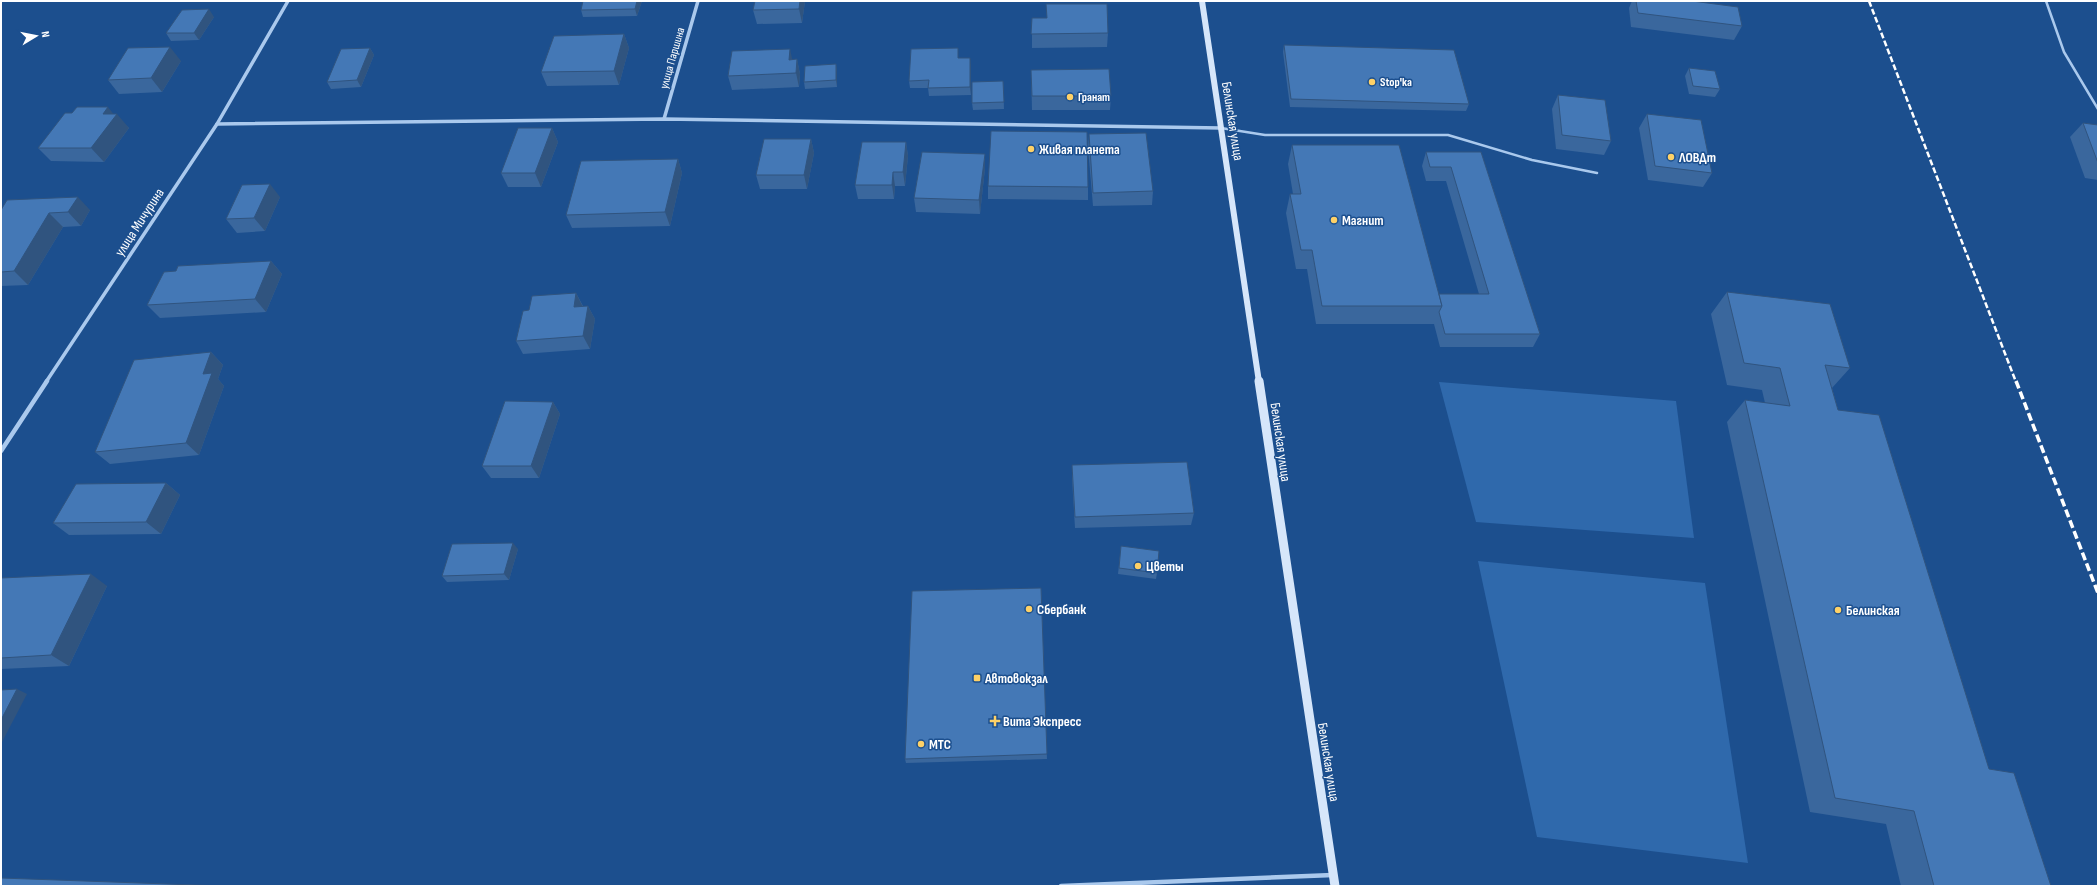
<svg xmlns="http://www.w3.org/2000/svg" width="2099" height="887" font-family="'Sofia Sans Condensed',sans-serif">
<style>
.green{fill:#2f69ac}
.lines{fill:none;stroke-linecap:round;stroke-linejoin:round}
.service{stroke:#aac9ed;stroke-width:2.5}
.minor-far1{stroke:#aac9ed;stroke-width:3.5}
.minor{stroke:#aac9ed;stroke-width:4.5}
.secondary-far1{stroke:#d6e6fa;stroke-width:6}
.secondary{stroke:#d6e6fa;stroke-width:9}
.rail-far1{stroke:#fff;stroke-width:2.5;stroke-dasharray:6 2.5;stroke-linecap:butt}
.rail{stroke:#fff;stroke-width:3.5;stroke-dasharray:8 3.5;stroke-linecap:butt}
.wall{fill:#3a679d}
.shaded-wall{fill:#30547f}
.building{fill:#4478b6;stroke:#30547f}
.poi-dot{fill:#fed167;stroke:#1c4f8e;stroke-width:1.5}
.labels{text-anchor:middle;stroke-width:3;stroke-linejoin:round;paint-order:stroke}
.far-street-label{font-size:12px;fill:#fff;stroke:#1c4f8e}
.far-poi-label{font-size:12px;font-weight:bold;fill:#fff;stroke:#1c4f8e;text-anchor:start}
.street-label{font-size:14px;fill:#fff;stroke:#1c4f8e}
.poi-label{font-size:14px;font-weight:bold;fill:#fff;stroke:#1c4f8e;text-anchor:start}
</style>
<rect width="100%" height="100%" fill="#1c4f8e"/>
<g class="green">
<polygon points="1439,382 1676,401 1694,538 1476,522"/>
<polygon points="1478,561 1705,583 1748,863 1537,837"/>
</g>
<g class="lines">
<g class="service">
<polyline points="2046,1 2064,52 2098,109"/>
<polyline points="1221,128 1265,135 1448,135 1532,160 1597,173"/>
</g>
<g class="minor-far1">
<polyline points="664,119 698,1"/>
<polyline points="217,124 664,119 1221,128"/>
<polyline points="46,382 217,124 288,1"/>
</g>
<g class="minor">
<polyline points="1,451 47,381"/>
<polyline points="1061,886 1333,875"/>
</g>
<polyline class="secondary-far1" points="1202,1 1259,382"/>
<polyline class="secondary" points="1259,381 1335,886"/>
<polyline class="rail-far1" points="1869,1 2016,382"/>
<polyline class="rail" points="2016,381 2098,593"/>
</g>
<g class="wall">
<polygon points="642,1 637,16 583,17 581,10"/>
<polygon points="755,1 805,1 802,23 757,24 753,10"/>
<polygon points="1632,1 1692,1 1742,26 1734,40 1631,27 1629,8"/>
<polygon points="214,17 199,40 171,41 166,33"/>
<polygon points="1032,18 1108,33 1107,47 1032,48"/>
<polygon points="624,34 629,48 619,85 547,86 541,72"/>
<polygon points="1284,45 1469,104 1466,111 1290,107 1283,52"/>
<polygon points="370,48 374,55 361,87 331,89 327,82"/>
<polygon points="959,58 970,58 971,95 929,96 928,88 910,88 909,81"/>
<polygon points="797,59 800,74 799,87 732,90 728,76 792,60"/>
<polygon points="181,61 162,92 119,94 108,80"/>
<polygon points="836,64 837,72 837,87 805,89 804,82"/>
<polygon points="1689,68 1720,89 1715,97 1689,94 1685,76"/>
<polygon points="1031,70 1111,96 1110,110 1032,110"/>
<polygon points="1003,81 1004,109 973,110 972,103"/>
<polygon points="1558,95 1611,141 1604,155 1556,149 1552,109"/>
<polygon points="113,114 129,128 104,162 51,161 38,148"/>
<polygon points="1647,114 1712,173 1703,187 1648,180 1639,128"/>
<polygon points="2083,123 2098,125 2098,180 2085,178 2070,137"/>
<polygon points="552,128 558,142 541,187 508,187 501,173"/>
<polygon points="1089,134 1153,191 1152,205 1093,206 1088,148"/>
<polygon points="811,139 814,153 807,189 760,189 756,175"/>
<polygon points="906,142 908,156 905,186 895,186 894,199 858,199 855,185"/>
<polygon points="1292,145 1439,294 1479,294 1446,181 1426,181 1422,166 1426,152 1481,152 1540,334 1533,347 1440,347 1434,324 1316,324 1307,269 1296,269 1286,213 1290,194 1293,194 1288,164"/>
<polygon points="985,154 985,168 980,214 916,212 914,198"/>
<polygon points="678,159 682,173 670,226 572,228 566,215"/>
<polygon points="988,186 1088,187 1088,200 988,199"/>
<polygon points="280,197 265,231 237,233 226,219"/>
<polygon points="1,210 90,210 81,226 63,227 28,285 1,286"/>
<polygon points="271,261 282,274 266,312 160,318 147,305 176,271"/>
<polygon points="1727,292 1850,368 1832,388 1838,410 1989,769 2051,886 1901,886 1886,824 1810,812 1727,422 1745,400 1765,403 1762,390 1727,385 1711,314"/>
<polygon points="576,293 583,306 588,306 595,319 590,349 523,354 516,341 529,310"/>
<polygon points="211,352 223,365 218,379 224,386 199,455 110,464 95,452"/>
<polygon points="553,402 560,414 539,478 491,478 482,466"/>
<polygon points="1072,465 1194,513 1191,525 1075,528 1072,478"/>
<polygon points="166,483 180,495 161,534 69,535 53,523"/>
<polygon points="1121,546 1157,573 1156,579 1118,574"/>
<polygon points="518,549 509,580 447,582 442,576"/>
<polygon points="1,578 107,586 69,666 1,669"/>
<polygon points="1041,588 1047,759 906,763 905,759"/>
</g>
<g class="shaded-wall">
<polygon points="637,1 642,1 637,16 635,9"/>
<polygon points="800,1 805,1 802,23 799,9"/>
<polygon points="209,9 214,17 199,40 194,33"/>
<polygon points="624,34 629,48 619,85 614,71"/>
<polygon points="170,47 181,61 162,92 151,78"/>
<polygon points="370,48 374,55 361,87 357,80"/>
<polygon points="790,49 793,63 789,60"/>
<polygon points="970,58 971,65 971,95 970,87"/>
<polygon points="797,59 800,74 799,87 796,73"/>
<polygon points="836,64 837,72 837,87 836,80"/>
<polygon points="108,107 115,116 117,114 129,128 104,162 91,148 103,114"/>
<polygon points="552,128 558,142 541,187 535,173"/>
<polygon points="811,139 814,153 807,189 804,175"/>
<polygon points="906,142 908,156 905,186 903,172"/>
<polygon points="985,154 985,168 980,214 979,200"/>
<polygon points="678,159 682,173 670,226 665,212"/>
<polygon points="893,172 895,186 894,199 892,185"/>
<polygon points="270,184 280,197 265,231 254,218"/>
<polygon points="78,197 90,210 81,226 68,212"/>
<polygon points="49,213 63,227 28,285 14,271"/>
<polygon points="271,261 282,274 266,312 255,299"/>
<polygon points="576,293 583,307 574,307"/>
<polygon points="588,306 595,319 590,349 583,336"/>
<polygon points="211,352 223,365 218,379 224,386 199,455 186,443 203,374"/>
<polygon points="553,402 560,414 539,478 531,466"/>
<polygon points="166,483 180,495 161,534 146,522"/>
<polygon points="513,543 518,549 509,580 504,574"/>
<polygon points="91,574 107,586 69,666 51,655"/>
<polygon points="17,689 27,694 1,744 1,720"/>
</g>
<g class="building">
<polygon points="583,1 637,1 635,9 581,10"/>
<polygon points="755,1 800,1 799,9 753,10"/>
<polygon points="1636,1 1692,1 1738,7 1742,26 1638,13"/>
<polygon points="1046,4 1107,4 1108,33 1031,34 1032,18 1047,18"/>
<polygon points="209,9 194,33 166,33 182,10"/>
<polygon points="624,34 614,71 541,72 554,36"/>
<polygon points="1284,45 1454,50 1469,104 1291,99"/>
<polygon points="170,47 151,78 108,80 128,48"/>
<polygon points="370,48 357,80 327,82 341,49"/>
<polygon points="958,48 958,58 970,58 970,87 928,88 929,80 909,81 911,49"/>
<polygon points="790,49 789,60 797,59 796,73 728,76 732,51"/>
<polygon points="836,64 836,80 804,82 805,66"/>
<polygon points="1689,68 1715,71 1720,89 1693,86"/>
<polygon points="1109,69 1111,96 1032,96 1031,70"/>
<polygon points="1003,81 1004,102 972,103 972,82"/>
<polygon points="1558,95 1605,100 1611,141 1562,135"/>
<polygon points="77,107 108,107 103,114 117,114 91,148 38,148 65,113 72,113"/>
<polygon points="1647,114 1701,120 1712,173 1655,166"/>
<polygon points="2083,123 2098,125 2098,163"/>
<polygon points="518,128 552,128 535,173 501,173"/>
<polygon points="991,131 1087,132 1088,187 988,186"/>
<polygon points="1146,133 1153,191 1093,193 1089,134"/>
<polygon points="764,139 811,139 804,175 756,175"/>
<polygon points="862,142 906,142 903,172 893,172 892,185 855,185"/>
<polygon points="1292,145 1399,145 1442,306 1322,306 1312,250 1301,250 1290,194 1301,194"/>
<polygon points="922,152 985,154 979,200 914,198"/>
<polygon points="1426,152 1481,152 1540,334 1445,334 1439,312 1442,306 1439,294 1489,294 1451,167 1430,167"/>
<polygon points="678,159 665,212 566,215 581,161"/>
<polygon points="270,184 254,218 226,219 242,185"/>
<polygon points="78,197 68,212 49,213 14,271 1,272 1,210 7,200"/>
<polygon points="271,261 255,299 147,305 164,272 176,271 178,266"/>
<polygon points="1727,292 1830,304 1850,368 1825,365 1838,410 1879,415 1989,769 2014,773 2051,886 1934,886 1914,811 1835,798 1745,400 1790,406 1780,368 1744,363"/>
<polygon points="576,293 574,307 588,306 583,336 516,341 523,311 529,310 532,296"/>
<polygon points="211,352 203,374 212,373 186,443 95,452 134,360"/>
<polygon points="505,401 553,402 531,466 482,466"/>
<polygon points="1187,462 1194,513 1075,517 1072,465"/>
<polygon points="166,483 146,522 53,523 76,484"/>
<polygon points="513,543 504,574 442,576 452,544"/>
<polygon points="1121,546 1159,551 1157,573 1119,568"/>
<polygon points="91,574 51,655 1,658 1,578"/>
<polygon points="1041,588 1047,754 905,759 912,591"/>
<polygon points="17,689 1,720 1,690"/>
<polygon points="1,878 223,886 1,886"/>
</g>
<g class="poi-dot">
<circle cx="1372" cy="82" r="4"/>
<circle cx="1070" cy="97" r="4"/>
<circle cx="1031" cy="149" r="4"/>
<circle cx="1671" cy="157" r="4"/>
<circle cx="1334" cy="220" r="4"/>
<circle cx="1138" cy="566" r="4"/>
<circle cx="1029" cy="609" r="4"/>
<circle cx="1838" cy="610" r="4"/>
<rect x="973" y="674" width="8" height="8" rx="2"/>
<path d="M993 715h4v4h4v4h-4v4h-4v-4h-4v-4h4z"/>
<circle cx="921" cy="744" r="4"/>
</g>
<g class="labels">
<g class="far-street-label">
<text transform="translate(672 58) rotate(-74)" y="4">улица Паршина</text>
</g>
<g class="far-poi-label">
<text x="1380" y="86">Stop'ka</text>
<text x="1078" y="101">Гранат</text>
</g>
<g class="street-label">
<text transform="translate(1233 121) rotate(81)" y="5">Белинская улица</text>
<text transform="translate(139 222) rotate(-57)" y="5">улица Мичурина</text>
<text transform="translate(1281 442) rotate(82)" y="5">Белинская улица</text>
<text transform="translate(1329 762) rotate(81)" y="5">Белинская улица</text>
</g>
<g class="poi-label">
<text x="1039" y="154">Живая планета</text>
<text x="1679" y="162">ЛОВДт</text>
<text x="1342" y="225">Магнит</text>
<text x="1146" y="571">Цветы</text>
<text x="1037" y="614">Сбербанк</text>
<text x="1846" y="615">Белинская</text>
<text x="985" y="683">Автовокзал</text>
<text x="1003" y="726">Вита Экспресс</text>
<text x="929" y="749">МТС</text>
</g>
</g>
<rect width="2099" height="887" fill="none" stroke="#ffffff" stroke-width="4"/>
<g transform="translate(36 36) rotate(80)" stroke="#1c4f8e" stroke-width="3" paint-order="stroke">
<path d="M0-3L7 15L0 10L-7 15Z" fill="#ffffff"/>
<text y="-6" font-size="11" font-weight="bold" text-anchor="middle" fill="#ffffff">N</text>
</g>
</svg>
